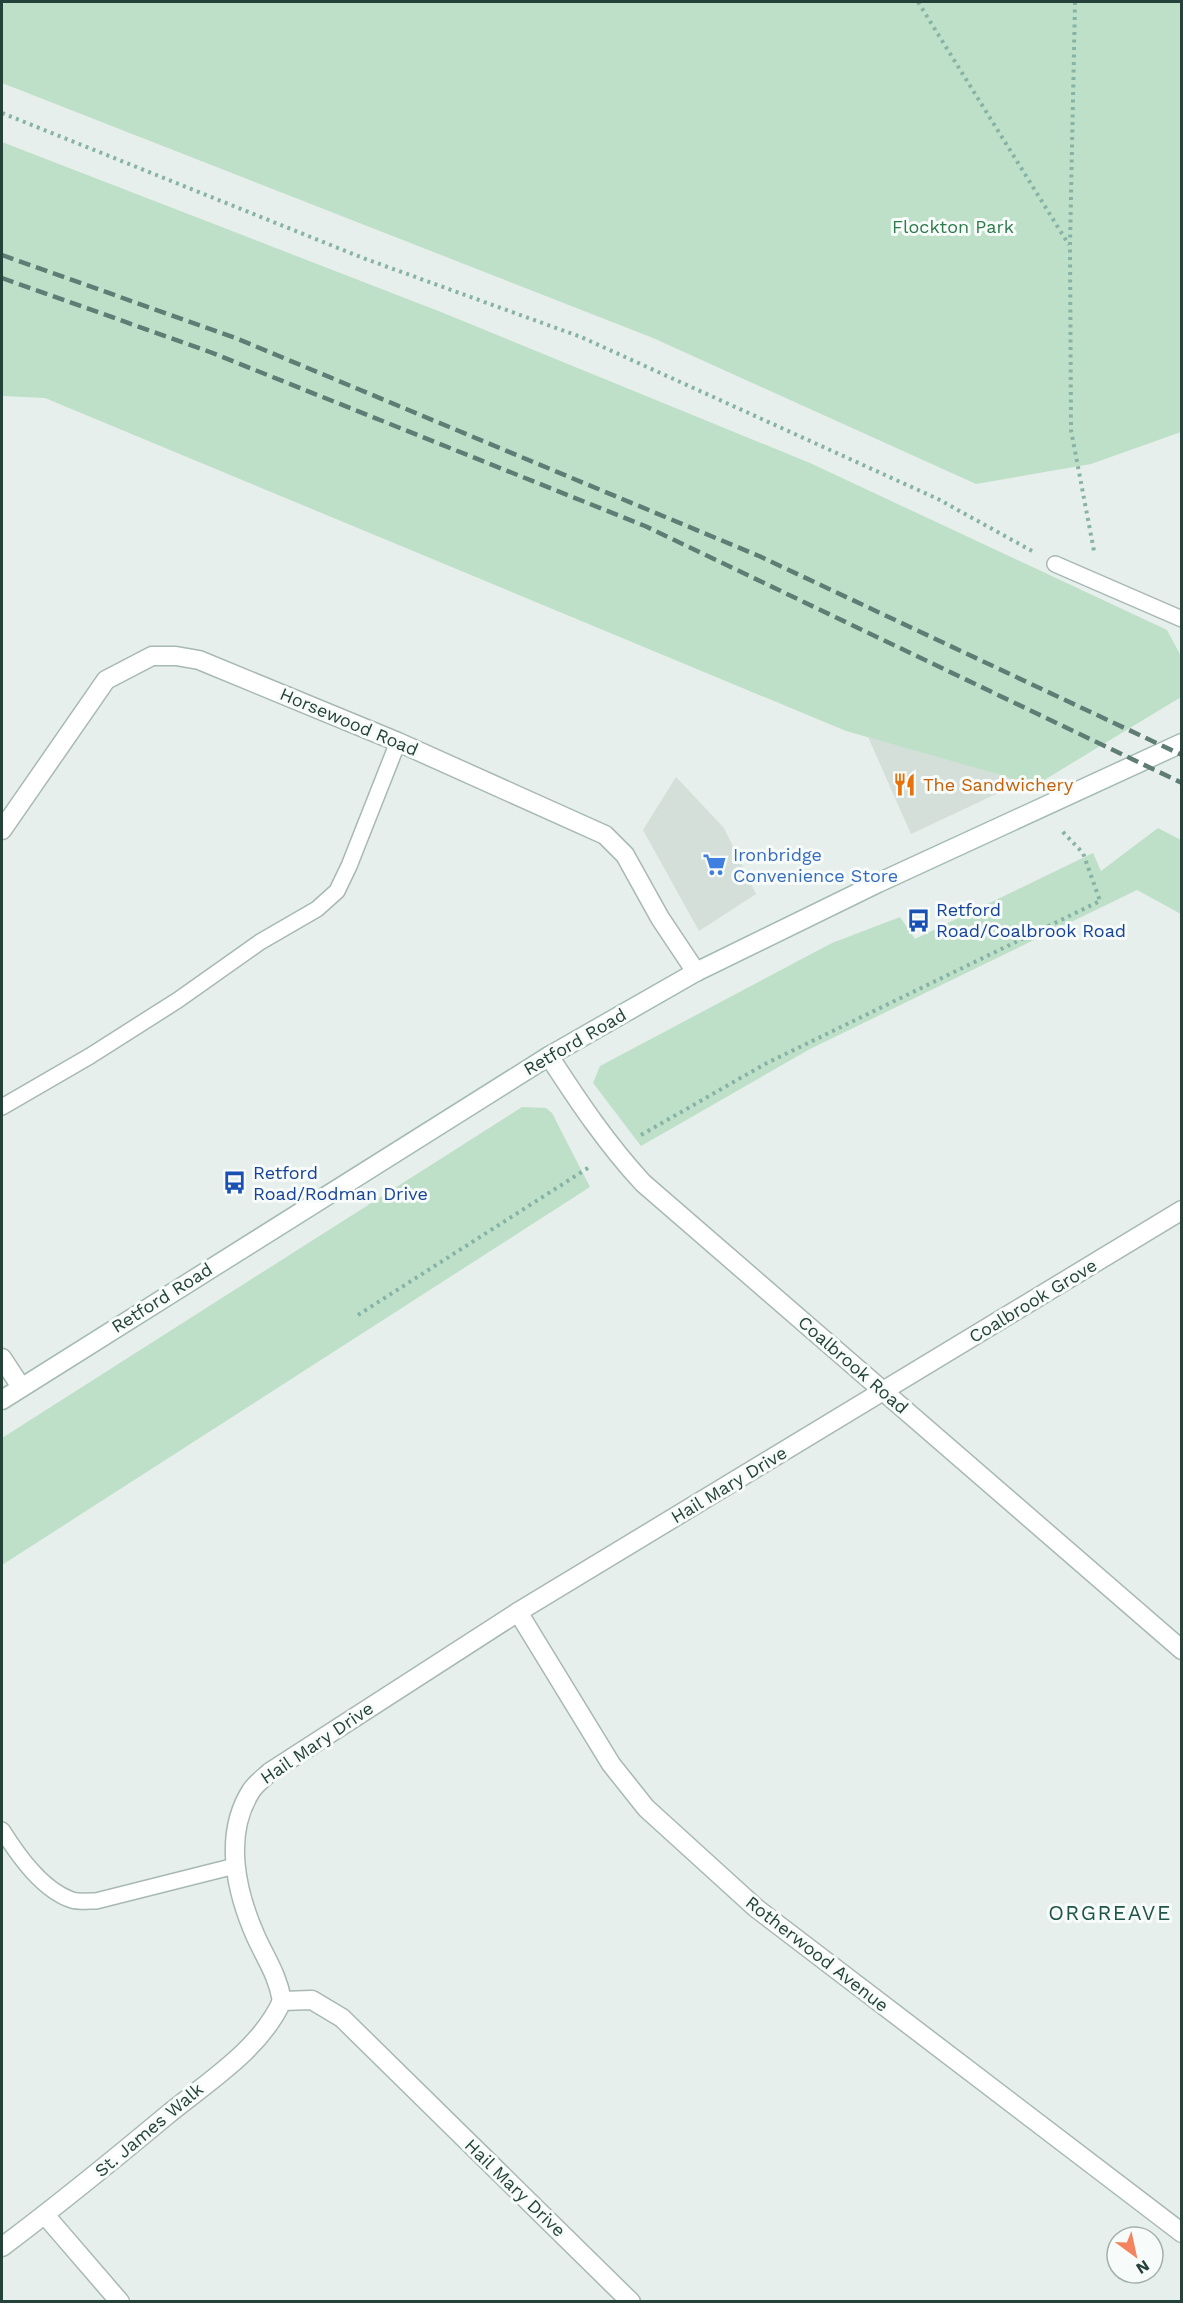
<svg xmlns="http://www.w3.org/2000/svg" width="1183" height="2303" font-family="'Work Sans',sans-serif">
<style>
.built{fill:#d4dfda}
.green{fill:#bfe0c8}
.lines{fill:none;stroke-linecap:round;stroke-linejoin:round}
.lane-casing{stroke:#a8b8b2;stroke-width:18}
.street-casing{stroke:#a8b8b2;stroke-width:21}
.secondary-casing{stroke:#a4bbb3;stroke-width:21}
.path{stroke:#86b3a5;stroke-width:4;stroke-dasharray:3 4.5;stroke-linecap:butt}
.lane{stroke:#fff;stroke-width:15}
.street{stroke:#fff;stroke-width:18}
.secondary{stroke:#fff;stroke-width:18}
.rail{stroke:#5f7d75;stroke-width:4.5;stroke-dasharray:12 6;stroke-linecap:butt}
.labels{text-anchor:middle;stroke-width:6;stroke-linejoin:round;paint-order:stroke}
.park-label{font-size:18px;fill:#2d7a4b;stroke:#f7fbf9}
.street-label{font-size:18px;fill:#24423a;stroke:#f7fbf9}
.food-label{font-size:18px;fill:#c56008;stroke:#f7fbf9;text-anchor:start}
.shop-label{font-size:18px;fill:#366cbe;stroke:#f7fbf9;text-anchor:start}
.transit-label{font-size:18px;fill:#164399;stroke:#f7fbf9;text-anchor:start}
.quarter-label{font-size:21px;letter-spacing:1.5px;fill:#1f5548;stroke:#f7fbf9}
</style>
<rect width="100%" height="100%" fill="#e6efeb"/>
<g class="built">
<polygon points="868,737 1024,781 911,834"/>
<polygon points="676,777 724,828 756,894 699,931 643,830"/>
</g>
<g class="green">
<polygon points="2,2 1181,2 1181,432 1091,464 976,484 653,338 2,83"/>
<polygon points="2,142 441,312 810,463 1167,630 1181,656 1181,697 1036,785 846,731 45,398 2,396"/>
<polygon points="1158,828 1181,840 1181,914 1137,890 810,1049 641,1146 593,1083 600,1066 832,943 900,917 915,939 1093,853 1101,871"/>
<polygon points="522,1107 546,1108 552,1113 590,1187 2,1565 2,1438"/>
</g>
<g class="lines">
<defs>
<g id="lane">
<polyline points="1055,564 1182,619"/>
<polyline points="2,1107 90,1056 178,1000 260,942 317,909 337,891 349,866 398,742"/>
<path d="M2,1830C18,1855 42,1890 72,1900C79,1902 89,1901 96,1901L235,1866"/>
</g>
<g id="street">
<polyline points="2,830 106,680 152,656 176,656 199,660 398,742 605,835 625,855 660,918 696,972"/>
<path d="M549,1056C578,1101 607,1144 643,1183L1182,1650"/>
<polyline points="2,1358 21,1387"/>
<polyline points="518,1612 611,1764 646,1808 756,1908 1182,2233"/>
<path d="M282,2001C278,1976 266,1959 256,1937C236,1892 223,1835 251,1791C255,1784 264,1778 270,1772L518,1612L1182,1210"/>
<polyline points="282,2001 312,2000 342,2018 631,2302"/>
<polyline points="45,2215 120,2302"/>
<path d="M2,2247C58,2205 112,2161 166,2116C207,2082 260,2050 282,2001"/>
</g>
<polyline id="secondary" points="2,1400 549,1056 696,972 878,883 1182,743"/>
</defs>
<use href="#lane" class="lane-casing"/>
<use href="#street" class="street-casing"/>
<use href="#secondary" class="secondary-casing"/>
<g class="path">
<polyline points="918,2 1069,245"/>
<polyline points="1075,2 1070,245 1071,430 1094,551"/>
<polyline points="2,113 363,258 581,337 938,499 1032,551"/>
<polyline points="641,1135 765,1064 1100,901 1083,853 1061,830"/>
<polyline points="358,1315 591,1166"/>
</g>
<use href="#lane" class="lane"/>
<use href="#street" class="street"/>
<use href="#secondary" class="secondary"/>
<g class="rail">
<polyline points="2,255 238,339 759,556 1182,755"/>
<polyline points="2,278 210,352 645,526 1182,783"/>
</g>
</g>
<defs>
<symbol id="restaurant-bare" viewBox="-9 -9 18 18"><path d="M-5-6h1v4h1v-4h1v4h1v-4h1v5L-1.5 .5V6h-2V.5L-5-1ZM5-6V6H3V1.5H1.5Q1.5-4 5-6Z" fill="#e8710a" stroke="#f7fbf9" stroke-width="2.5" paint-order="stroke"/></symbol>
<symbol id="supermarket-bare" viewBox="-9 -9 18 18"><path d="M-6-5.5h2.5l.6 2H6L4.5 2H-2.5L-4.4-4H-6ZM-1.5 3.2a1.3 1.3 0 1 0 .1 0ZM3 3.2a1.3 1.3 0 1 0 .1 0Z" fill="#3f7fe0" stroke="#f7fbf9" stroke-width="2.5" paint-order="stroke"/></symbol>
<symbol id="bus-bare" viewBox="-9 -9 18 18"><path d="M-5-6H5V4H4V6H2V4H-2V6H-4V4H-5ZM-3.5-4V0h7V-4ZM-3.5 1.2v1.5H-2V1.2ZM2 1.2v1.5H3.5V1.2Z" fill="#1a4fb4" stroke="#f7fbf9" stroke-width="2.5" paint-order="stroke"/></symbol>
</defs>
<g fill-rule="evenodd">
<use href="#restaurant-bare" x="888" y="768" width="33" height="33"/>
<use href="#supermarket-bare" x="698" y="848" width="33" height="33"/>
<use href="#bus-bare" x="902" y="904" width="33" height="33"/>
<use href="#bus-bare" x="218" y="1166" width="33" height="33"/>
</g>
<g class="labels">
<g class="park-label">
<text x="953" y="233">Flockton Park</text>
</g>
<g class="street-label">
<text transform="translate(349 722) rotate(23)" y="6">Horsewood Road</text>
<text transform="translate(575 1042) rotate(-30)" y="6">Retford Road</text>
<text transform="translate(162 1298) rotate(-32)" y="6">Retford Road</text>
<text transform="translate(1033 1301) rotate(-31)" y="6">Coalbrook Grove</text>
<text transform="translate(853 1365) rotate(41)" y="6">Coalbrook Road</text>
<text transform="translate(729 1485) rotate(-31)" y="6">Hail Mary Drive</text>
<text transform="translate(317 1743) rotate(-34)" y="6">Hail Mary Drive</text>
<text transform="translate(817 1954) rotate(38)" y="6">Rotherwood Avenue</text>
<text transform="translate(149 2130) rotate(-40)" y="6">St. James Walk</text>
<text transform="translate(515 2188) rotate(44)" y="6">Hail Mary Drive</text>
</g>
<g class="food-label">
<text x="923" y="791">The Sandwichery</text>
</g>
<g class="shop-label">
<text x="733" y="861">Ironbridge<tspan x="733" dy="21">Convenience Store</tspan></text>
</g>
<g class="transit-label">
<text x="936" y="916">Retford<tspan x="936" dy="21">Road/Coalbrook Road</tspan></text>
<text x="253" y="1179">Retford<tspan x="253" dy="21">Road/Rodman Drive</tspan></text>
</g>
<g class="quarter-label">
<text x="1110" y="1920">ORGREAVE</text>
</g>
</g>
<rect width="1183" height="2303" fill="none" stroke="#24423a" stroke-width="6"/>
<g transform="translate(1135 2255) rotate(147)"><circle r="28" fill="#f7fbf9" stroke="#a3b1ad" stroke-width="1.5"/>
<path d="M0-4.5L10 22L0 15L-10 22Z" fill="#f4845f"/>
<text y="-9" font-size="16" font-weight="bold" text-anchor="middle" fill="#24423a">N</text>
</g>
</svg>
